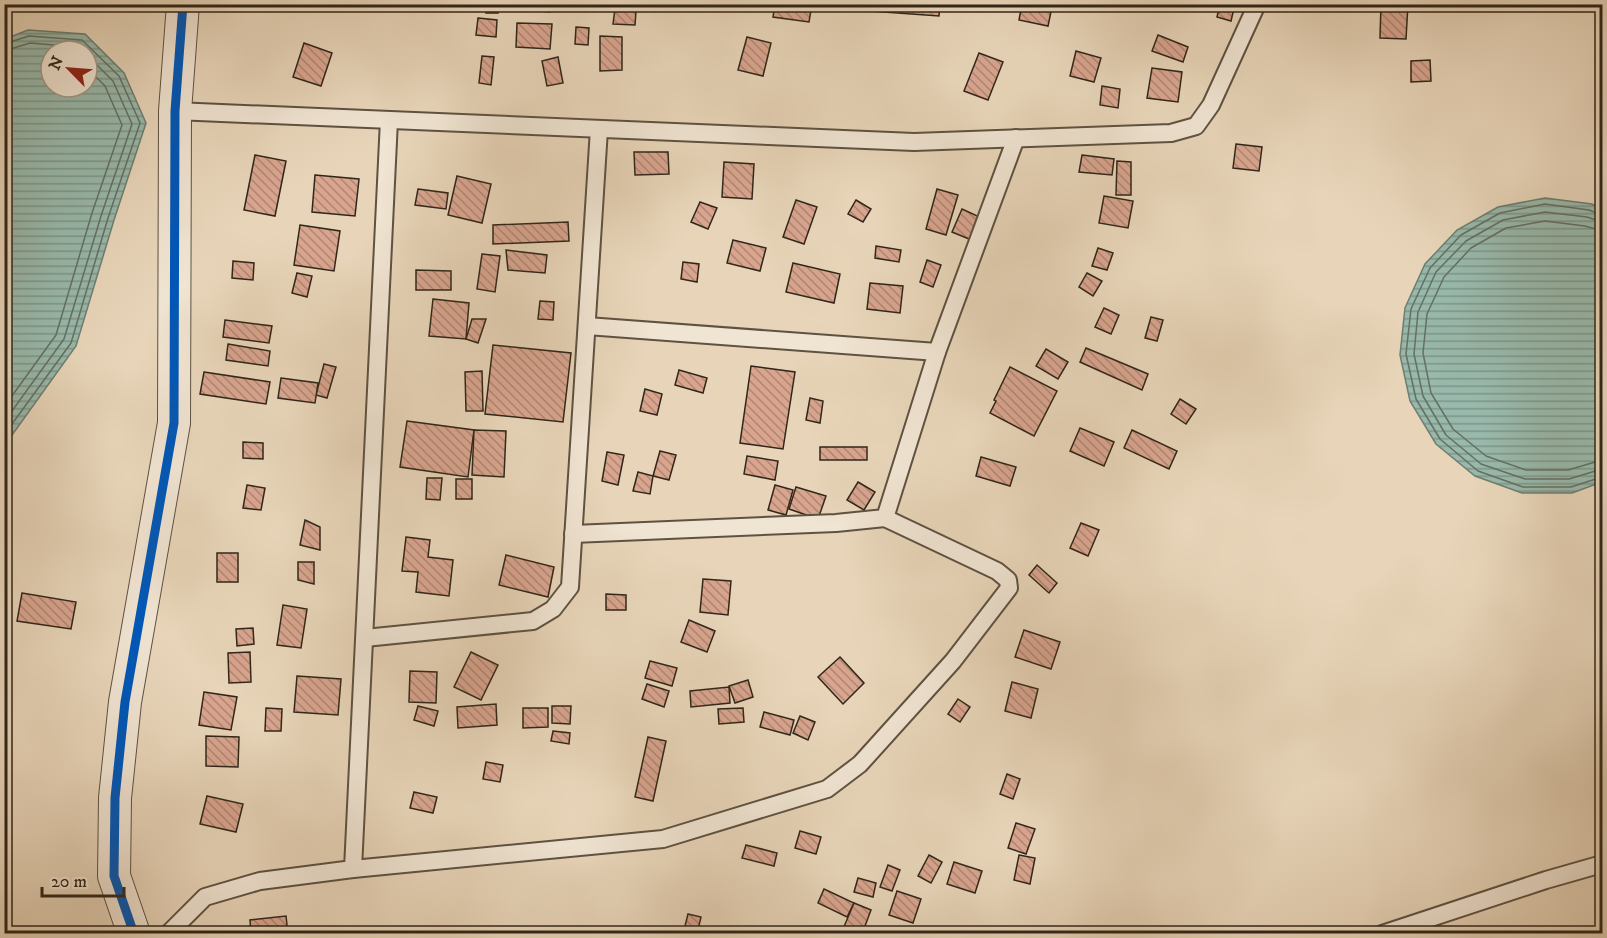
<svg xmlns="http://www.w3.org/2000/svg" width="1607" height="938" font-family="'IM FELL DW Pica',serif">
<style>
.water{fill:url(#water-rules);stroke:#6e7e71;stroke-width:1.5;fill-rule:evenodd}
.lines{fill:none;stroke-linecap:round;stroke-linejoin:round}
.shore{stroke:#647062;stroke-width:1.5}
.building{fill:url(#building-back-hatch);stroke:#302619;stroke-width:1.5}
.service-casing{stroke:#5e5241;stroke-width:20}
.minor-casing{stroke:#5e5241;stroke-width:34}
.service{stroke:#f0e4d2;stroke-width:16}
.minor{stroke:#f0e4d2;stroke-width:32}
.cycleway-casing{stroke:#f0e4d2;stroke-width:13}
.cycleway{stroke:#0057b8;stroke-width:9}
</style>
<defs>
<pattern id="water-rules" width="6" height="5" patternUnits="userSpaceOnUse" patternTransform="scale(1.5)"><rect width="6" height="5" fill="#98b9ab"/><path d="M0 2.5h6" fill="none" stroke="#7c968a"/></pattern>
<pattern id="building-back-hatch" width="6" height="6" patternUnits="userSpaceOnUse" patternTransform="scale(1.5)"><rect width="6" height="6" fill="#d9a58f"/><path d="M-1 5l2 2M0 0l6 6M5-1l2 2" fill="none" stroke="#b08674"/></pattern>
</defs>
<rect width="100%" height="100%" fill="#e8d5b9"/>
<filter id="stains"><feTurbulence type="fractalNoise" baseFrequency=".00333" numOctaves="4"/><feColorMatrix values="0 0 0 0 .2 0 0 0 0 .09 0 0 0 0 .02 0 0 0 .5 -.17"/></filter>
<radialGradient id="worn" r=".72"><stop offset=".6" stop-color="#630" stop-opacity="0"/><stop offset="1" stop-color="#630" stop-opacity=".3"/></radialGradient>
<g class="water">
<path d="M28,30L85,34L124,73L146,123L114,220L76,346L5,445V39ZM51,51H87V87H51Z"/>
<polygon points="1545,198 1592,204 1602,210 1602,482 1572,493 1522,493 1475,476 1436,444 1410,401 1400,355 1405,308 1425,264 1457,230 1498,207"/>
</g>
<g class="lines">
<g class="shore">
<polyline points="4,44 29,36 82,40 119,76 140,123 108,218 71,343 4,435"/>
<polyline points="4,51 30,43 78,47 83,51"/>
<polyline points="1602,215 1589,210 1545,204 1500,213 1461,235 1430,268 1411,309 1406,354 1416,399 1440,439 1478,471 1523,487 1571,487 1602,477"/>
<polyline points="1602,222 1587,217 1545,212 1503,220 1466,241 1436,272 1418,312 1414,354 1423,396 1446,435 1481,464 1525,479 1569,479 1602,469"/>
<polyline points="1602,231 1585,226 1545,221 1506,228 1471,248 1444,277 1427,314 1423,353 1431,393 1453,429 1486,456 1526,470 1568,470 1602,460"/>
<polyline points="4,407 56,335 92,213 122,125 105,86 87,68"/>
<polyline points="4,422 64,339 101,216 132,124 113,81 87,55"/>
</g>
</g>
<g class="building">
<rect x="486" y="4" width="12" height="9"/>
<polygon points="531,4 551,4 550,12 530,10"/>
<polygon points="775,4 812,4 809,22 773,17"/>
<polygon points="871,4 940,4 939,16 870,11"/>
<polygon points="1022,4 1052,7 1048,26 1019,20"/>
<polygon points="1220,4 1235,4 1231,21 1217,17"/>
<polygon points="1381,4 1408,4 1406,39 1380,38"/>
<polygon points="615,9 636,11 635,25 613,24"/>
<polygon points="478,18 497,20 496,37 476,35"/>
<polygon points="517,23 552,24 550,49 516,47"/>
<polygon points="576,27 589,28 588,45 575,44"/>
<polygon points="1158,35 1188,47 1183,62 1152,51"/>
<polygon points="600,36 622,37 622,70 600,71"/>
<polygon points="747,37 771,43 763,76 738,70"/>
<polygon points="304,43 332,53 321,86 293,77"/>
<polygon points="1076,51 1101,58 1094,82 1070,76"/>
<polygon points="979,53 1003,62 988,100 964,91"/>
<polygon points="482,56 494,57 491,85 479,83"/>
<polygon points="558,57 563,83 547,86 542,61"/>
<polygon points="1430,60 1431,81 1411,82 1411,61"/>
<polygon points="1152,68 1182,72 1178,102 1147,98"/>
<polygon points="1102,86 1120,89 1118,108 1100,105"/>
<polygon points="1236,144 1262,147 1259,171 1233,168"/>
<polygon points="634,152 668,152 669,174 635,175"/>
<polygon points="255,155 286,161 275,216 244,210"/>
<polygon points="1082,155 1114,159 1112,175 1079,172"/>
<polygon points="1117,161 1131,162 1131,195 1116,195"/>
<polygon points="724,162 754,164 752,199 722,197"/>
<polygon points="315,175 359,179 355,216 312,212"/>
<polygon points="457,176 491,184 482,223 448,215"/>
<polygon points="418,189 448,193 446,209 415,205"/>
<polygon points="937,189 958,195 946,235 926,229"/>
<polygon points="1104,196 1133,201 1128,228 1099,223"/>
<polygon points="796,200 817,207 804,244 783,237"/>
<polygon points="856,200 871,209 863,222 848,214"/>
<polygon points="700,202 717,208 708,229 691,222"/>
<polygon points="962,209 984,219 974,241 952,232"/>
<polygon points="568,222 569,241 493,244 493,225"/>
<polygon points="300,225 340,231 334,271 294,265"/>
<polygon points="733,240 766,248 760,271 727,263"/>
<polygon points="876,246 901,250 899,262 875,258"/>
<polygon points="1098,248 1113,253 1107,270 1092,266"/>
<polygon points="506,250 547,255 545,273 508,270"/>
<polygon points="482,254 500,256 495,292 477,289"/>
<polygon points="927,260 941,265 933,287 920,282"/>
<polygon points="233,261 254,263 253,280 232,278"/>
<polygon points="683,262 699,264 697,282 681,279"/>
<polygon points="793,263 840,274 834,303 786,292"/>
<polygon points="416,270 451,271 451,290 416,290"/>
<polygon points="297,273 312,276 307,297 292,293"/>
<polygon points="1087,273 1102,281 1093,296 1079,287"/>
<polygon points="870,283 903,286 900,313 867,309"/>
<polygon points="433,299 469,303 466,339 429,336"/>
<polygon points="540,301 554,302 553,320 538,319"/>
<polygon points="1104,308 1119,315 1111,334 1095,327"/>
<polygon points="1151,317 1163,320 1157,341 1145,338"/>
<polygon points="472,319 486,319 478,343 466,339"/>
<polygon points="225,320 272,326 269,343 223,337"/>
<polygon points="228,344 270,351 268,366 226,360"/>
<polygon points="493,345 571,353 563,422 485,414"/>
<polygon points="1086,348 1148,374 1142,390 1080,362"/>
<polygon points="1046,349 1068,362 1058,379 1036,366"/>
<polygon points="324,364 336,367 327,398 316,395"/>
<polygon points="751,366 795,372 783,449 740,443"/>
<polygon points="1010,367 1057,391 1034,436 990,413 996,401 994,400"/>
<polygon points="679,370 707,378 703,393 675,385"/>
<polygon points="482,371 483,411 466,411 465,372"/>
<polygon points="204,372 270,382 266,404 200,394"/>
<polygon points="281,378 318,383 315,403 278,398"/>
<polygon points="645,389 662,394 657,415 640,411"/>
<polygon points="810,398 823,401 820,423 806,420"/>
<polygon points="1180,399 1196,409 1186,424 1171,414"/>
<polygon points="407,421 474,430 468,477 400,467"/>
<polygon points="1080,428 1114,442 1104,466 1070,451"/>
<polygon points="474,430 506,431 504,477 472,475"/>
<polygon points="1132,430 1177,451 1169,469 1124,448"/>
<polygon points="243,442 263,443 263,459 243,458"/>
<rect x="820" y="447" width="47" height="13"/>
<polygon points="660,451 676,455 669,480 653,476"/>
<polygon points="607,452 624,455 618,485 602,481"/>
<polygon points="747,456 778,461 775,480 744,474"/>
<polygon points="981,457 1016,467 1010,486 976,476"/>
<polygon points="638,472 653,476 650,494 633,491"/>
<polygon points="427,478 442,478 440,500 426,499"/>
<rect x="456" y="479" width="16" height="20"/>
<polygon points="858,482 875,492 864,510 847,500"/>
<polygon points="247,485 265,488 261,510 243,508"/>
<polygon points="775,485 793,490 786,515 768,510"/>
<polygon points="796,487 826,496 818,519 789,509"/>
<polygon points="305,520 320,527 320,550 300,545"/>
<polygon points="1081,523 1099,530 1088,556 1070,548"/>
<polygon points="406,537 430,540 428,557 453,560 449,596 416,592 418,572 402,571"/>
<rect x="217" y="553" width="21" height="29"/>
<polygon points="506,555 554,567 548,597 499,585"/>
<polygon points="298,562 314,562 314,584 298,580"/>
<polygon points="1037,565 1057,583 1049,593 1029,575"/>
<polygon points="703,579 731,581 728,615 700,612"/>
<polygon points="22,593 76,602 71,629 17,621"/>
<polygon points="606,594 626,595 626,610 606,610"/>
<polygon points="283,605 307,609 301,648 277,645"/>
<polygon points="689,620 715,631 707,652 681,642"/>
<polygon points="253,628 254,644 237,646 236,629"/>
<polygon points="1024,630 1060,642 1051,669 1015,657"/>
<polygon points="250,652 251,682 229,683 228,653"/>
<polygon points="471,652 498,665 481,700 454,687"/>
<polygon points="840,657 864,683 843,704 818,677"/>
<polygon points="650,661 677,668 672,686 645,678"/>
<polygon points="410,671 437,672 436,703 409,702"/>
<polygon points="297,676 341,679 338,715 294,712"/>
<polygon points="748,680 753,697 735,703 729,686"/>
<polygon points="1012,682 1038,689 1031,718 1005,711"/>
<polygon points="647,684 669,691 664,707 642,699"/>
<polygon points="729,687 730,703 691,707 690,691"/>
<polygon points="204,692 237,697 231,730 199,725"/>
<polygon points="958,699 970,707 960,722 948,714"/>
<polygon points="496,704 497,725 458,728 457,707"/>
<polygon points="418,706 438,711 434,726 414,720"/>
<polygon points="552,706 571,706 570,724 552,723"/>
<polygon points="266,708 282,709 281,731 265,731"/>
<polygon points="523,708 548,708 548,727 523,728"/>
<polygon points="743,708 744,722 719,724 718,709"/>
<polygon points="764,712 794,720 790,735 760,727"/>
<polygon points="800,716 815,722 808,740 793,733"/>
<polygon points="553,731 570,733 569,744 551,741"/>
<polygon points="206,736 239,737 238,767 206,766"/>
<polygon points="648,737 666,741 653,801 635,797"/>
<polygon points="486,762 503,765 500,782 483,779"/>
<polygon points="1007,774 1020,779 1013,799 1000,794"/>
<polygon points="414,792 437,797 433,813 410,808"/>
<polygon points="207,796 243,804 236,832 200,824"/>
<polygon points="1016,823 1035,829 1026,854 1008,848"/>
<polygon points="800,831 821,837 816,854 795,848"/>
<polygon points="746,845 777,853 774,866 742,858"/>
<polygon points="929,855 942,862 931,883 918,876"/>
<polygon points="1019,855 1035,858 1030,884 1014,880"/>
<polygon points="954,862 982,871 975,893 947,884"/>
<polygon points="888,865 900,870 892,891 880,887"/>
<polygon points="858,878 876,883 873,897 854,892"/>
<polygon points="824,889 854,903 847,917 818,903"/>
<polygon points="897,891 921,899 913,923 889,915"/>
<polygon points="854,903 871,910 862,934 854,934 843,929"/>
<polygon points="688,914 701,917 697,934 683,934"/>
<polygon points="286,916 288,934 251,934 250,920"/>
<polygon points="883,927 899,932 898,934 881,934"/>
<polygon points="775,930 794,932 794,934 775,934"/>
</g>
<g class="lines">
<defs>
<g id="service">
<polyline points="175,111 914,142 1171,133 1196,126 1211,105 1257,4"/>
<polyline points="587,326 937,352"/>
<polyline points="573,534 836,523 885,518 937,352 1016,138"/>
<polyline points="365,638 533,621 553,609 570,587 599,129"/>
<polyline points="353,869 389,120"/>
<polyline points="168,934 205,897 260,881 353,869 663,839 827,789 860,764 953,661 1009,588 1008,580 997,571 885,518"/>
<polyline points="1382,934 1546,880 1602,864"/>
</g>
<polyline id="minor" points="134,934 114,876 115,798 125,702 174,423 175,111 183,4"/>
</defs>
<use href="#service" class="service-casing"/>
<use href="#minor" class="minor-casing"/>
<use href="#service" class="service"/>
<use href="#minor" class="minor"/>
<defs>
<polyline id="cycleway" points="134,934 114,876 115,798 125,702 174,423 175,111 183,4"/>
</defs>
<use href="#cycleway" class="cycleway-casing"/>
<use href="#cycleway" class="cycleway"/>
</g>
<rect width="1607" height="938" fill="none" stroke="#e8d5b9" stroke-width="24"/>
<rect x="6" y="6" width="1595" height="926" fill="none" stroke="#302619" stroke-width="3"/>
<rect x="12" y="12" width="1583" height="914" fill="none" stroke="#302619" stroke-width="1.5"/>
<g transform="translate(69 69) rotate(295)"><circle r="28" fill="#f0e4d2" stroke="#a39888" stroke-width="1.5"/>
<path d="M0-4.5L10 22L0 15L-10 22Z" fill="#8f2418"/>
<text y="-9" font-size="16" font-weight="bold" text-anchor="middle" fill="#302619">N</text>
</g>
<path d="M42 887v9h82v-9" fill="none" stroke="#302619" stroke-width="3"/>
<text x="51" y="887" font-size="18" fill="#302619" stroke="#f0e4d2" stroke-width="4.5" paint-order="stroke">20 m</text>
<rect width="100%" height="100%" filter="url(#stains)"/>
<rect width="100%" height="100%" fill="url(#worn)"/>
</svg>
